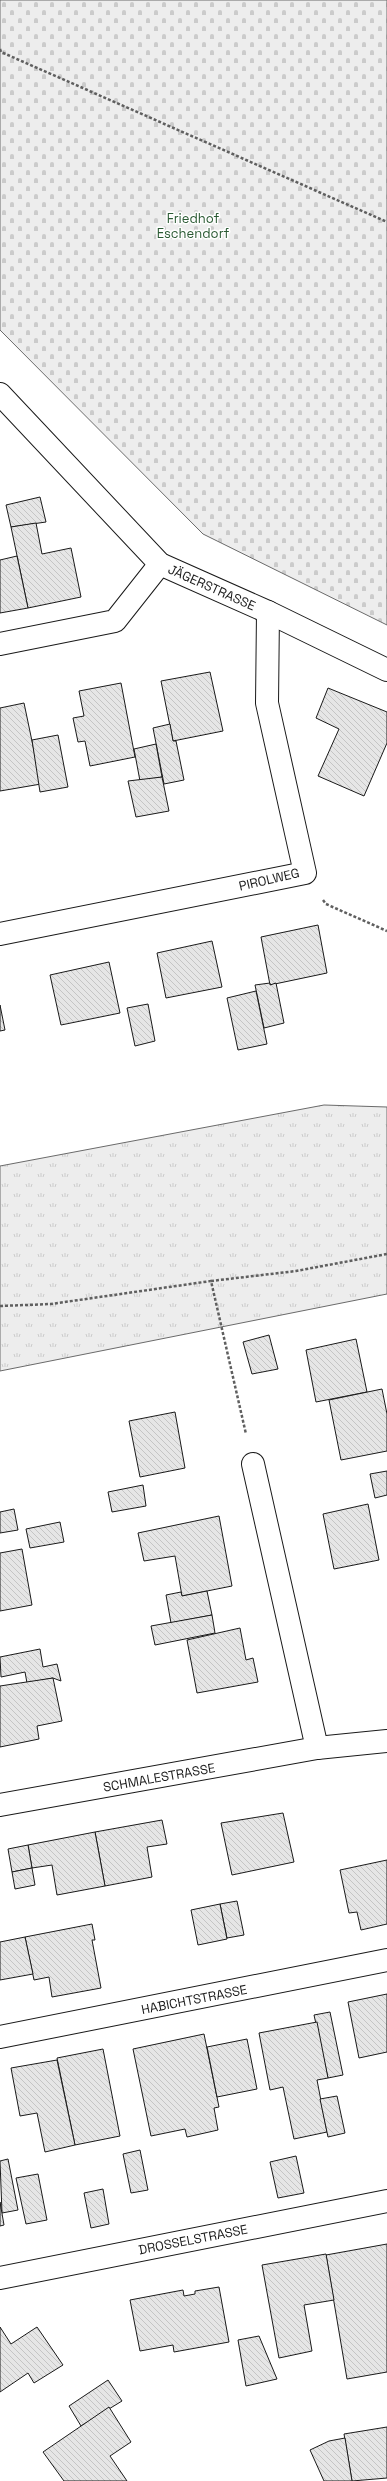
<svg xmlns="http://www.w3.org/2000/svg" width="387" height="2481" font-family="'Space Grotesk',sans-serif">
<style>
.cemetery{fill:url(#cemetery-stones);stroke:#6a6a6a}
.park{fill:url(#park-tufts);stroke:#6a6a6a}
.building{fill:url(#building-back-hatch);stroke:#1a1a1a}
.lines{fill:none;stroke-linecap:round;stroke-linejoin:round}
.street-casing{stroke:#1a1a1a;stroke-width:24}
.path{stroke:#5f5f5f;stroke-width:2.5;stroke-dasharray:3 2;stroke-linecap:butt}
.street{stroke:#fff;stroke-width:22}
.labels{text-anchor:middle;stroke-width:3;stroke-linejoin:round;paint-order:stroke}
.park-label{font-size:13px;fill:#2b5a34;stroke:#fff}
.street-label{font-size:13px;fill:#1a1a1a;stroke:#fff}
</style>
<defs>
<pattern id="cemetery-stones" width="16" height="16" patternUnits="userSpaceOnUse"><rect width="16" height="16" fill="#ededed"/><path d="M2 7V4a2 2 0 0 1 4 0v3zM10 15v-3a2 2 0 0 1 4 0v3z" fill="#cbcbcb"/></pattern>
<pattern id="park-tufts" width="24" height="20" patternUnits="userSpaceOnUse"><rect width="24" height="20" fill="#ededed"/><path d="M3 7l-1-3M5 7V3M7 7l1-3M15 17l-1-3M17 17v-4M19 17l1-3" fill="none" stroke="#cbcbcb"/></pattern>
<pattern id="building-back-hatch" width="6" height="6" patternUnits="userSpaceOnUse"><rect width="6" height="6" fill="#e6e6e6"/><path d="M-1 5l2 2M0 0l6 6M5-1l2 2" fill="none" stroke="#c5c5c5"/></pattern>
</defs>
<rect width="100%" height="100%" fill="#fff"/>
<polygon class="cemetery" points="0,0 387,0 387,625 203,534 0,330"/>
<polygon class="park" points="324,1105 387,1107 387,1294 0,1371 0,1166"/>
<g class="building">
<polygon points="40,497 46,522 11,527 6,505"/>
<polygon points="36,523 42,554 71,548 81,597 28,608 11,527"/>
<polygon points="17,556 28,608 0,613 0,560"/>
<polygon points="210,672 223,731 173,741 161,681"/>
<polygon points="121,683 135,757 90,766 85,741 78,742 73,718 84,716 79,691"/>
<polygon points="328,688 387,712 387,743 364,796 318,776 339,729 316,718"/>
<polygon points="24,703 41,784 0,791 0,708"/>
<polygon points="170,724 173,741 176,741 184,780 164,784 153,728"/>
<polygon points="58,735 68,787 40,792 32,740"/>
<polygon points="156,744 162,777 140,781 134,749"/>
<polygon points="162,777 169,811 136,817 128,781"/>
<polygon points="318,925 327,973 270,985 261,937"/>
<polygon points="212,941 222,987 166,998 157,953"/>
<polygon points="109,962 120,1013 61,1025 50,975"/>
<polygon points="270,983 270,985 276,983 284,1023 264,1028 255,985"/>
<polygon points="256,991 267,1044 238,1050 227,998"/>
<polygon points="148,1004 155,1041 135,1046 127,1008"/>
<polygon points="0,1005 5,1030 0,1031"/>
<polygon points="269,1335 278,1369 252,1374 243,1342"/>
<polygon points="356,1339 367,1392 316,1402 306,1350"/>
<polygon points="382,1389 387,1414 387,1451 341,1460 329,1400"/>
<polygon points="175,1412 185,1468 140,1477 129,1421"/>
<polygon points="387,1471 387,1495 375,1498 370,1474"/>
<polygon points="143,1485 146,1506 112,1512 108,1492"/>
<polygon points="368,1504 379,1560 334,1569 323,1514"/>
<polygon points="14,1509 18,1530 0,1533 0,1512"/>
<polygon points="219,1516 232,1586 182,1596 175,1556 144,1561 138,1533"/>
<polygon points="60,1522 64,1542 30,1548 26,1529"/>
<polygon points="22,1549 32,1605 0,1611 0,1553"/>
<polygon points="207,1591 212,1615 171,1623 166,1595 181,1592 182,1596"/>
<polygon points="212,1615 215,1633 155,1645 151,1626"/>
<polygon points="240,1628 246,1660 253,1658 258,1682 197,1693 187,1640"/>
<polygon points="40,1649 43,1667 57,1664 61,1681 53,1678 27,1683 25,1672 1,1677 0,1657"/>
<polygon points="53,1678 62,1721 37,1726 39,1739 0,1747 0,1686"/>
<polygon points="283,1813 294,1862 232,1875 221,1823"/>
<polygon points="162,1820 167,1844 147,1847 152,1877 105,1886 95,1832"/>
<polygon points="95,1832 105,1886 57,1895 52,1865 32,1868 28,1845"/>
<polygon points="28,1845 32,1868 12,1872 8,1849"/>
<polygon points="387,1860 387,1924 361,1930 357,1912 349,1913 340,1870"/>
<polygon points="32,1868 35,1885 15,1889 12,1872"/>
<polygon points="237,1901 244,1935 227,1938 220,1904"/>
<polygon points="220,1904 227,1939 198,1945 191,1910"/>
<polygon points="92,1924 95,1940 92,1940 101,1988 52,1997 49,1977 34,1980 25,1937"/>
<polygon points="25,1937 33,1974 0,1980 0,1942"/>
<polygon points="387,1994 387,2052 359,2058 348,2002"/>
<polygon points="330,2012 343,2075 328,2078 314,2015"/>
<polygon points="317,2022 328,2078 317,2080 327,2132 294,2139 283,2087 270,2090 259,2033"/>
<polygon points="204,2034 219,2107 214,2108 218,2130 187,2137 185,2129 151,2136 133,2049"/>
<polygon points="247,2039 257,2089 217,2097 207,2047"/>
<polygon points="103,2049 120,2136 75,2145 57,2058"/>
<polygon points="57,2060 75,2145 45,2152 37,2113 20,2116 11,2068"/>
<polygon points="337,2096 345,2133 328,2137 320,2099"/>
<polygon points="140,2150 148,2190 131,2193 123,2154"/>
<polygon points="296,2156 304,2193 278,2198 270,2162"/>
<polygon points="8,2159 18,2210 2,2213 0,2161"/>
<polygon points="38,2174 47,2220 26,2224 16,2178"/>
<polygon points="103,2189 109,2224 91,2228 84,2193"/>
<polygon points="0,2202 4,2225 0,2226"/>
<polygon points="387,2244 387,2372 347,2379 326,2255"/>
<polygon points="326,2254 334,2300 304,2305 312,2351 279,2358 262,2265"/>
<polygon points="219,2287 229,2342 174,2352 173,2345 140,2351 130,2300 183,2290 184,2296 195,2294 195,2291"/>
<polygon points="0,2327 11,2344 37,2327 63,2365 34,2383 28,2373 0,2392"/>
<polygon points="259,2336 277,2379 246,2386 238,2340"/>
<polygon points="108,2380 122,2401 81,2426 69,2406"/>
<polygon points="109,2407 131,2442 110,2456 127,2481 64,2481 43,2452"/>
<polygon points="387,2427 387,2478 352,2481 344,2434"/>
<polygon points="345,2438 352,2481 324,2481 310,2450 329,2441"/>
</g>
<g class="lines">
<defs>
<g id="street">
<polyline points="0,394 160,564 268,612 387,670"/>
<polyline points="0,644 115,621 160,564"/>
<polyline points="0,934 305,873 267,703 268,612"/>
<polyline points="253,1464 317,1748"/>
<polyline points="0,1805 317,1748 387,1741"/>
<polyline points="0,2037 387,1960"/>
<polyline points="0,2278 387,2201"/>
</g>
</defs>
<use href="#street" class="street-casing"/>
<g class="path">
<polyline points="0,49 1,52 387,222"/>
<polyline points="323,900 326,904 387,931"/>
<polyline points="211,1281 296,1271 387,1254"/>
<polyline points="0,1306 51,1304 211,1281 246,1434"/>
</g>
<use href="#street" class="street"/>
</g>
<g class="labels">
<g class="park-label">
<text x="193" y="223">Friedhof<tspan x="193" dy="15">Eschendorf</tspan></text>
</g>
<g class="street-label">
<text transform="translate(212 587) rotate(24)" y="5">JÄGERSTRASSE</text>
<text transform="translate(269 879) rotate(-13)" y="5">PIROLWEG</text>
<text transform="translate(159 1777) rotate(-10)" y="5">SCHMALESTRASSE</text>
<text transform="translate(194 1999) rotate(-11)" y="5">HABICHTSTRASSE</text>
<text transform="translate(193 2239) rotate(-11)" y="5">DROSSELSTRASSE</text>
</g>
</g>
</svg>
